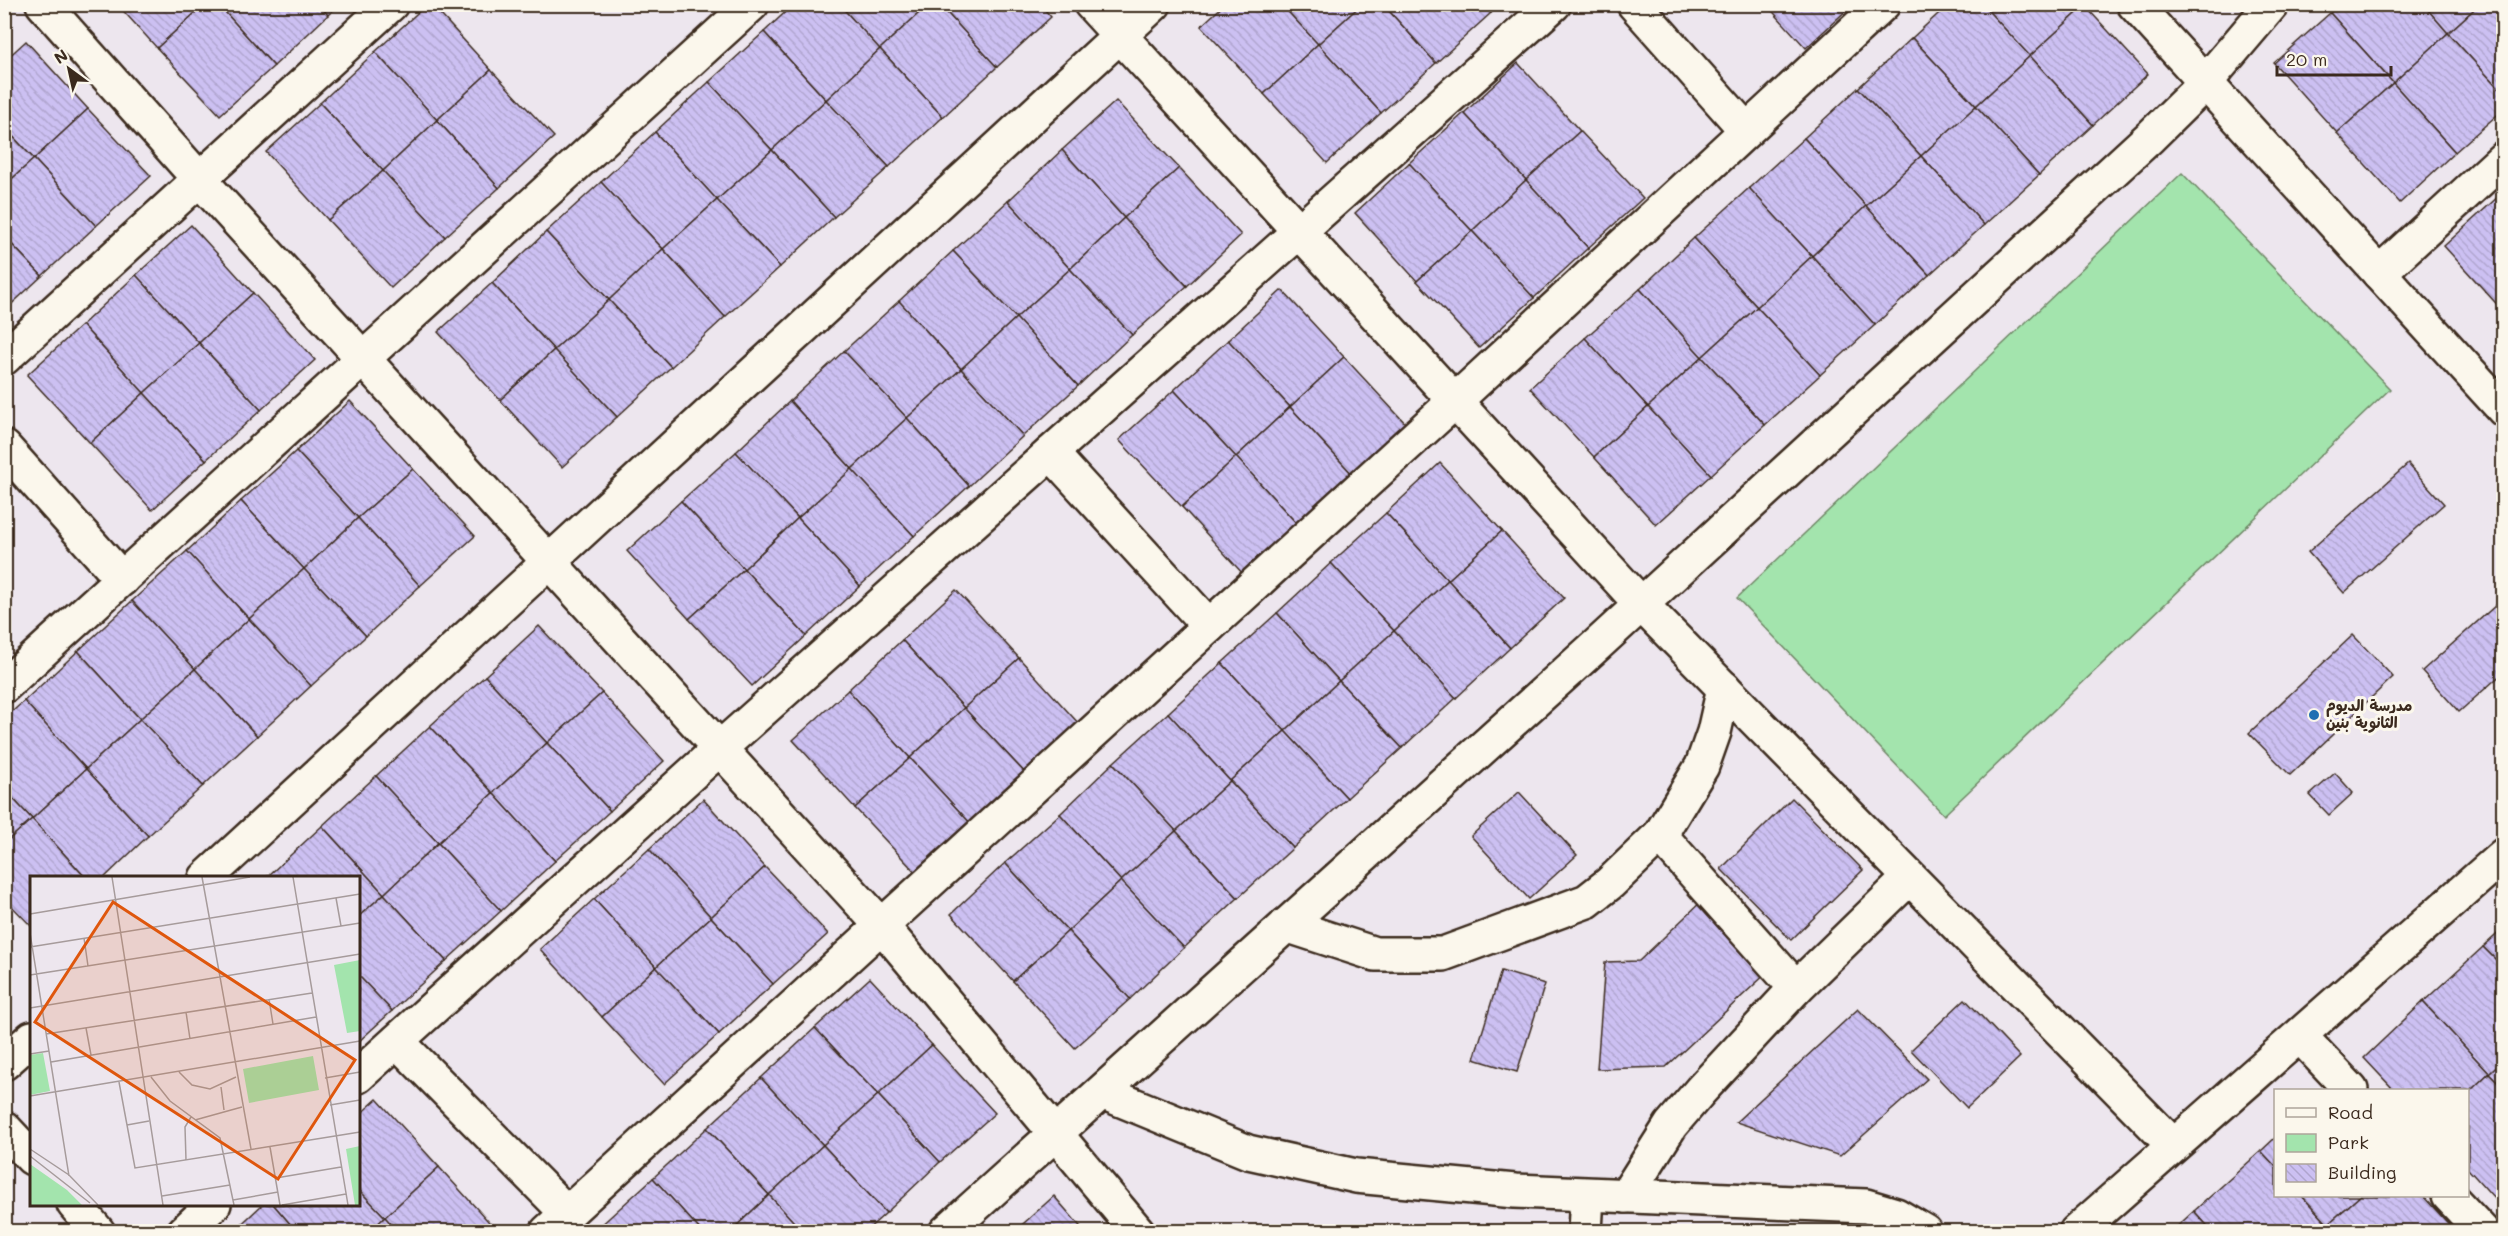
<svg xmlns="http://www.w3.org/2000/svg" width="2508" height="1236" font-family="Mali,'Playpen Sans Arabic',sans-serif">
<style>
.park{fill:#a3e4ad;stroke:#6f8766;stroke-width:1.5}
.building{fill:url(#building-back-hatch);stroke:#3b2a1e;stroke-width:1.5}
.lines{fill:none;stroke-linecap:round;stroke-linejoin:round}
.minor-casing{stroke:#3b2a1e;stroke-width:38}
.tertiary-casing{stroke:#3b2a1e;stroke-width:38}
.minor{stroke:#fbf7ec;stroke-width:33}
.tertiary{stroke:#fbf7ec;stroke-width:33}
.poi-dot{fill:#1f6fb2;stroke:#fbf7ec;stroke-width:2}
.labels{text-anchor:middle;stroke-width:6;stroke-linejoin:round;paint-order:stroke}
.poi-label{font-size:15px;font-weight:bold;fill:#3b2a1e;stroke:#fbf7ec;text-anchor:start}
.inset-road{fill:none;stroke:#a69b9b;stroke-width:1.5}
.view{fill:#df570d;fill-opacity:0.15;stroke:#df570d;stroke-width:3}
.inset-edge{fill:none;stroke:#3b2a1e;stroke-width:3}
</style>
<defs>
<pattern id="building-back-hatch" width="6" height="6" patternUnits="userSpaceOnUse" patternTransform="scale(1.5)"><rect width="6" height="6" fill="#ccc0f2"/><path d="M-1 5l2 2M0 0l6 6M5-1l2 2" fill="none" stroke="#b0a5cf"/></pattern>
</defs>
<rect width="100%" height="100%" fill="#ede6ee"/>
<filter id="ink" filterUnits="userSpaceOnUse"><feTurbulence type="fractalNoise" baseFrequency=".0167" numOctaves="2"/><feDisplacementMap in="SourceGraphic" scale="12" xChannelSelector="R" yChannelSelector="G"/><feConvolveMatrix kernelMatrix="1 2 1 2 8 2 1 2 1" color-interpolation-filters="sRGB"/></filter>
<g filter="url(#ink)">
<polygon class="park" points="2182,173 2390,389 1944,815 1737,598"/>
<g class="building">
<polygon points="117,4 205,4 157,48"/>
<polygon points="205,4 218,4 274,66 220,115 157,48"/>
<polygon points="218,4 319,4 328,15 274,66"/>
<polygon points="319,4 340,4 328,15"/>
<polygon points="427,4 431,4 491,70 437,120 375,52"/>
<polygon points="794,4 839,4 880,49 826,100 764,32"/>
<polygon points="839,4 929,4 880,49"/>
<polygon points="929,4 939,4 997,67 943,117 880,49"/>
<polygon points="939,4 1040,4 1051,17 997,67"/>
<polygon points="1225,4 1281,4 1318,44 1264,94 1201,26"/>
<polygon points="1281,4 1362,4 1318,44"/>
<polygon points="1362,4 1383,4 1436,63 1381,113 1318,44"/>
<polygon points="1383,4 1483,4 1491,13 1436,63"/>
<polygon points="1483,4 1499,4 1491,13"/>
<polygon points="1766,4 1853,4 1806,48"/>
<polygon points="1949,4 1982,4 2030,56 1976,106 1912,38"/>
<polygon points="1982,4 2083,4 2085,6 2030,56"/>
<polygon points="2340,4 2423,4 2448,33 2393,83 2330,13"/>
<polygon points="2423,4 2480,4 2448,33"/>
<polygon points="2480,4 2504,4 2504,94 2448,33"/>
<polygon points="2085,6 2148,74 2093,125 2030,56"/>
<polygon points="2330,13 2393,83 2337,133 2274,63"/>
<polygon points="764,32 826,100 772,150 709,82"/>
<polygon points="2448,33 2504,94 2504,109 2455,152 2393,83"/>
<polygon points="1912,38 1976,106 1921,156 1858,88"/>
<polygon points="26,41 88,109 34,159 4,127 4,61"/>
<polygon points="1318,44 1381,113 1327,163 1264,94"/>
<polygon points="880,49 943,117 889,167 826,100"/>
<polygon points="375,52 437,120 383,171 320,103"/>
<polygon points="2030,56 2093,125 2039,175 1976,106"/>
<polygon points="1518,63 1580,131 1526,180 1464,113"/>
<polygon points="491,70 554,137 499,188 437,120"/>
<polygon points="709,82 772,150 717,200 655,132"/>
<polygon points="2393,83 2455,152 2400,203 2337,133"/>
<polygon points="1858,88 1921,156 1866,206 1804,138"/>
<polygon points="826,100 889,167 834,217 772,150"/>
<polygon points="1116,101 1179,168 1124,218 1062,150"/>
<polygon points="320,103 383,171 328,220 266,152"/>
<polygon points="1976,106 2039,175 1984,225 1921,156"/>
<polygon points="88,109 151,176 96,226 34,159"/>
<polygon points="1464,113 1526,180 1472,231 1409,163"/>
<polygon points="437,120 499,188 445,237 383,171"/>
<polygon points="4,127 34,159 4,186"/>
<polygon points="1580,131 1643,198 1588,248 1526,180"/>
<polygon points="655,132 717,200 663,249 601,182"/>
<polygon points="1804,138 1866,206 1812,256 1749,188"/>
<polygon points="772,150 834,217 780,267 717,200"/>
<polygon points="1062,150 1124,218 1070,269 1008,201"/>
<polygon points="1921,156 1984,225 1929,275 1866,206"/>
<polygon points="34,159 96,226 42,276 4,236 4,186"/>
<polygon points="1409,163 1472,231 1417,281 1355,213"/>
<polygon points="1179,168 1241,235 1187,286 1124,218"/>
<polygon points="383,171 445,237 391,288 328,220"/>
<polygon points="1526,180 1588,248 1534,298 1472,231"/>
<polygon points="601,182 663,249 609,300 546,232"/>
<polygon points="1749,188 1812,256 1757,307 1694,238"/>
<polygon points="2499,196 2504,200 2504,312 2444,246"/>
<polygon points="717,200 780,267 725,317 663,249"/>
<polygon points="1008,201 1070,269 1016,318 953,251"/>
<polygon points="1866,206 1929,275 1875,325 1812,256"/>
<polygon points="1124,218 1187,286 1132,335 1070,269"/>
<polygon points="191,225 253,293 199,343 136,275"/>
<polygon points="1472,231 1534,298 1479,348 1417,281"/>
<polygon points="546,232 609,300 554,350 492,283"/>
<polygon points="4,236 42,276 4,311"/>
<polygon points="1694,238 1757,307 1702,357 1640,289"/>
<polygon points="663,249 725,317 671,367 609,300"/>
<polygon points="953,251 1016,318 961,369 899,301"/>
<polygon points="1812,256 1875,325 1820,375 1757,307"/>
<polygon points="1070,269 1132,335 1078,386 1016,318"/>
<polygon points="136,275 199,343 144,393 82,325"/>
<polygon points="492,283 554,350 500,400 438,332"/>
<polygon points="1640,289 1702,357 1648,407 1585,338"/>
<polygon points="1282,290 1344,357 1290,407 1228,340"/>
<polygon points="253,293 315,360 261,410 199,343"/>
<polygon points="609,300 671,367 617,417 554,350"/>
<polygon points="899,301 961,369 907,418 844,351"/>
<polygon points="1757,307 1820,375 1765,425 1702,357"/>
<polygon points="1016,318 1078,386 1023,436 961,369"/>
<polygon points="82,325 144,393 90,443 27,375"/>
<polygon points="1585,338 1648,407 1594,457 1530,388"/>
<polygon points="1228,340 1290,407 1236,457 1174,390"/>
<polygon points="199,343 261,410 206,460 144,393"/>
<polygon points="554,350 617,417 562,467 500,400"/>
<polygon points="844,351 907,418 852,469 790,401"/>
<polygon points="1344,357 1407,425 1353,475 1290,407"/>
<polygon points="1702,357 1765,425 1711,475 1648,407"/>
<polygon points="961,369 1023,436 969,486 907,418"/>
<polygon points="1174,390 1236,457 1182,507 1119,440"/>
<polygon points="144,393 206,460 152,510 90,443"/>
<polygon points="350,401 413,469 358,518 296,451"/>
<polygon points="790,401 852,469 798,518 736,452"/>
<polygon points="1290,407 1353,475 1298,525 1236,457"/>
<polygon points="1648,407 1711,475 1656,525 1594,457"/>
<polygon points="907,418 969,486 914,536 852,469"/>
<polygon points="296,451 358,518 304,569 241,501"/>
<polygon points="736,452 798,518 744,569 681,501"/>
<polygon points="1236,457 1298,525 1244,575 1182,507"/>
<polygon points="1440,463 1502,531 1448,580 1386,513"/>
<polygon points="2408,464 2444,504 2344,593 2308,552"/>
<polygon points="413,469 475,536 420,586 358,518"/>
<polygon points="852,469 914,536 860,586 798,518"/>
<polygon points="241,501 304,569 249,619 187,551"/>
<polygon points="681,501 744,569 689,619 627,551"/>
<polygon points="1386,513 1448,580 1394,631 1331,563"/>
<polygon points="358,518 420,586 366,636 304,569"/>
<polygon points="798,518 860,586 806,636 744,569"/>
<polygon points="1502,531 1564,598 1510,648 1448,580"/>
<polygon points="187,551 249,619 195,669 132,601"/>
<polygon points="1331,563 1394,631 1339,681 1277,613"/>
<polygon points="304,569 366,636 311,686 249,619"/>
<polygon points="744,569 806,636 752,686 689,619"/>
<polygon points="1448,580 1510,648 1456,698 1394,631"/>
<polygon points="956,590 1019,658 964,708 902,640"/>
<polygon points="2504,598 2504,672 2459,712 2422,671"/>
<polygon points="132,601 195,669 140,719 78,651"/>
<polygon points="1277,613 1339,681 1285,731 1222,663"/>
<polygon points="249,619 311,686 257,736 195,669"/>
<polygon points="539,626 602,693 547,743 485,676"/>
<polygon points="1394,631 1456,698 1402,748 1339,681"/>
<polygon points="2353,635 2393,677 2290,775 2249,733"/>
<polygon points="902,640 964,708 910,758 848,690"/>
<polygon points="78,651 140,719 86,769 24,701"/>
<polygon points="1019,658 1080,725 1027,775 964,708"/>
<polygon points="1222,663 1285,731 1230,781 1168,713"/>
<polygon points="195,669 257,736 203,786 140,719"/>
<polygon points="485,676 547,743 493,793 430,726"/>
<polygon points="1339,681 1402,748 1347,798 1285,731"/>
<polygon points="848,690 910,758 855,808 793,740"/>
<polygon points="602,693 664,761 610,811 547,743"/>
<polygon points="24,701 86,769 32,819 4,789 4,719"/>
<polygon points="964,708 1027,775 972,825 910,758"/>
<polygon points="1168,713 1230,781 1176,831 1113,763"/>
<polygon points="140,719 203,786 148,836 86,769"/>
<polygon points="430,726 493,793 438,843 376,776"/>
<polygon points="1285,731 1347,798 1293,848 1230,781"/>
<polygon points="547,743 610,811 555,861 493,793"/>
<polygon points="910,758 972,825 918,875 855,808"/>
<polygon points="1113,763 1176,831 1121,881 1060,814"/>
<polygon points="86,769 148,836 104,878 86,878 32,819"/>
<polygon points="2335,773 2353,793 2329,815 2310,795"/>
<polygon points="376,776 438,843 384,894 322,826"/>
<polygon points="1230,781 1293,848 1238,898 1176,831"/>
<polygon points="4,789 32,819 4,844"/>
<polygon points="1519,792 1577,855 1529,899 1471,836"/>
<polygon points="493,793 555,861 501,911 438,843"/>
<polygon points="1792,798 1863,870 1791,940 1721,869"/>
<polygon points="703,799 765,867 711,917 649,849"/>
<polygon points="1060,814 1121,881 1068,931 1005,863"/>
<polygon points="32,819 86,878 32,878 32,927 4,898 4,844"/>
<polygon points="322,826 384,894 358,917 358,878 268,876"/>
<polygon points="1176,831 1238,898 1184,948 1121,881"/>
<polygon points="438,843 501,911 446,961 384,894"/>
<polygon points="649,849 711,917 656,967 594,899"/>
<polygon points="1005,863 1068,931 1013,981 951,914"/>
<polygon points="765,867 828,934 773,984 711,917"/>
<polygon points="1121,881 1184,948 1130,999 1068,931"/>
<polygon points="384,894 446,961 392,1011 358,975 358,917"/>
<polygon points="1706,897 1770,970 1666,1067 1597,1069 1605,962 1639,961"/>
<polygon points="594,899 656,967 602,1017 540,949"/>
<polygon points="711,917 773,984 719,1034 656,967"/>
<polygon points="2504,928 2504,968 2483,947"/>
<polygon points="1068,931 1130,999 1075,1048 1013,981"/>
<polygon points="2483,947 2504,968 2504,1059 2489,1073 2423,1002"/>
<polygon points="656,967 719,1034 664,1084 602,1017"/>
<polygon points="1501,971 1545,984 1517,1072 1474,1059"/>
<polygon points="358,975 392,1011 358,1042"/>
<polygon points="870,978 932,1045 878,1095 815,1028"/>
<polygon points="1965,999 2020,1057 1967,1108 1911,1050"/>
<polygon points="2423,1002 2489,1073 2468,1093 2468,1090 2394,1090 2364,1058"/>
<polygon points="1858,1009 1927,1079 1840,1156 1736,1122"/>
<polygon points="815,1028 878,1095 823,1145 761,1078"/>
<polygon points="932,1045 995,1113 940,1162 878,1095"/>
<polygon points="2504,1059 2504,1088 2489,1073"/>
<polygon points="2489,1073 2504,1088 2504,1190 2495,1199 2468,1169 2468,1093"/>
<polygon points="761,1078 823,1145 769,1195 707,1128"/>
<polygon points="878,1095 940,1162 886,1213 823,1145"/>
<polygon points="377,1099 439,1167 385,1217 358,1189 358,1116"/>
<polygon points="707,1128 769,1195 730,1232 702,1232 653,1178"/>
<polygon points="2276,1137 2276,1167 2261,1151"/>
<polygon points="823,1145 886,1213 865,1232 803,1232 769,1195"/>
<polygon points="2261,1151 2276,1167 2276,1196 2302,1196 2328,1224 2320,1232 2213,1232 2194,1211"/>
<polygon points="439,1167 498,1232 398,1232 385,1217"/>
<polygon points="653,1178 702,1232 601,1232 598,1228"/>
<polygon points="358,1189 385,1217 369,1232 297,1232 273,1204 358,1204"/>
<polygon points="769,1195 803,1232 730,1232"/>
<polygon points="1054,1196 1085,1232 1014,1232"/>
<polygon points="2302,1196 2360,1196 2328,1224"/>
<polygon points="2360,1196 2423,1196 2456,1232 2335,1232 2328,1224"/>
<polygon points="263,1204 273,1204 297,1232 233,1232"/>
<polygon points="2194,1211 2213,1232 2171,1232"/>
<polygon points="385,1217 398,1232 369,1232"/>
</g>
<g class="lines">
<defs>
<g id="minor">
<polyline points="43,4 199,179 881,925 1138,1232"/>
<polyline points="1091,4 1641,604 2172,1144"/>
<polyline points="1634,4 1746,130"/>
<polyline points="2134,4 2504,410"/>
<polyline points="2379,273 2504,158"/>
<polyline points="4,358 391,4"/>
<polyline points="4,447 122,579"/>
<polyline points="1051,453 1209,626"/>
<polyline points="4,686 752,4"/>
<polyline points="1660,835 1796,988"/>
<polyline points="206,878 1154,4"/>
<polyline points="1286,925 1375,954 1443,954 1587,901 1610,883 1660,835 1702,766 1714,732 1724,688"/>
<polyline points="2300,1036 2351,1090"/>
<polyline points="397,1041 567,1213"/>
<polyline points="4,1063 32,1038"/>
<polyline points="358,1076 719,749 1554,4"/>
<polyline points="1102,1092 1248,1152 1356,1176 1515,1191 1866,1206 1896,1215 1925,1232"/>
<polyline points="1626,1196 1671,1125 1701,1090 1796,988 1909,878"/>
<polyline points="2449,1196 2483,1232"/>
<polyline points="184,1232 214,1204"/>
<polyline points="547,1232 1455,401 1883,4"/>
<polyline points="946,1232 1598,644 2150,137 2204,84 2272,4"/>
<polyline points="1585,1232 1587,1195"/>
<polyline points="2076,1232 2504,855"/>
</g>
<g id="tertiary">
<polyline points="4,1128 32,1158"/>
<polyline points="74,1204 98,1232"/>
</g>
</defs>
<use href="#minor" class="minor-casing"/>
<use href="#tertiary" class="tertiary-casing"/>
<use href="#minor" class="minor"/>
<use href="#tertiary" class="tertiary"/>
</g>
</g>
<circle class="poi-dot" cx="2314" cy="715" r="6"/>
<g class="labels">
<g class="poi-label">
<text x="2326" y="711">مدرسة الديوم<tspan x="2326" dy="17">الثانوية بنين</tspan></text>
</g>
</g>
<g transform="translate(30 876)">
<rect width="330" height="330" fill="#ede6ee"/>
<path d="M330,84V155L317,157L304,89ZM13,177L20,215L0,219V179ZM283,180L289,214L219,227L213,193ZM330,270V329H325L316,273ZM0,288L37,314L52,329H0Z" fill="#a3e4ad"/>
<path class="inset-road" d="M82,1L133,329M172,1L221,273M263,1L318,329M306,22L311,50M0,38L220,1M0,57L39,300M54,62L58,90M0,71L330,18M0,99L330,47M239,123L243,148M0,132L330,78M156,136L160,163M56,152L61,179M16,158L282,117M0,178L19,175M21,186L286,141M149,196L162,209L180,213L206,201M121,201L140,225L190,262L204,329M295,202L330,196M89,206L105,292L330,256M191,211L194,234M0,220L330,165M300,229L330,224M165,244L212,231M97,249L119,245M240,271L250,329M0,273L39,299L68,329M0,280L60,327M156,284L155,251L161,241M246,302L311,291M132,320L200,309M203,324L248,316M252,329L316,318"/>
<path class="view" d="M83,26L325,184L248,303L5,146Z"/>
<rect width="330" height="330" class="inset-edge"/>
</g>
<rect width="2508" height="1236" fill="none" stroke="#fbf7ec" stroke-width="24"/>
<rect x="12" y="12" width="2484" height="1212" fill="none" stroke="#3b2a1e" stroke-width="2" filter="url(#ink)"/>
<rect x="2274" y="1089" width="195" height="108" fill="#fbf7ec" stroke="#aea59a" stroke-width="1.5"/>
<rect x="2286" y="1108" width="30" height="9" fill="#fbf7ec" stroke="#aea59a" stroke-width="1.5"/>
<text x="2328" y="1119" font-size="18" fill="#3b2a1e">Road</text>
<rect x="2286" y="1134" width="30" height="18" fill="#a3e4ad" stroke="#aea59a" stroke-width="1.5"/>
<text x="2328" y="1149" font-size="18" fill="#3b2a1e">Park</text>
<rect x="2286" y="1164" width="30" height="18" fill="url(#building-back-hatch)" stroke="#aea59a" stroke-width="1.5"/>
<text x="2328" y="1179" font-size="18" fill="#3b2a1e">Building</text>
<g transform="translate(69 69) rotate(327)" stroke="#fbf7ec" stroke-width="4.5" paint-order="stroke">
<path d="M0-4.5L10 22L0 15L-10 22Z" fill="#3b2a1e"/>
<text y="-9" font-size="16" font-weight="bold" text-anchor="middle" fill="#3b2a1e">N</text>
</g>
<path d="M2277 66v9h114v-9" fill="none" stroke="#3b2a1e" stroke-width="3"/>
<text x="2286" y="66" font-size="18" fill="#3b2a1e" stroke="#fbf7ec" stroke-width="4.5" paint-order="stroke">20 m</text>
</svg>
